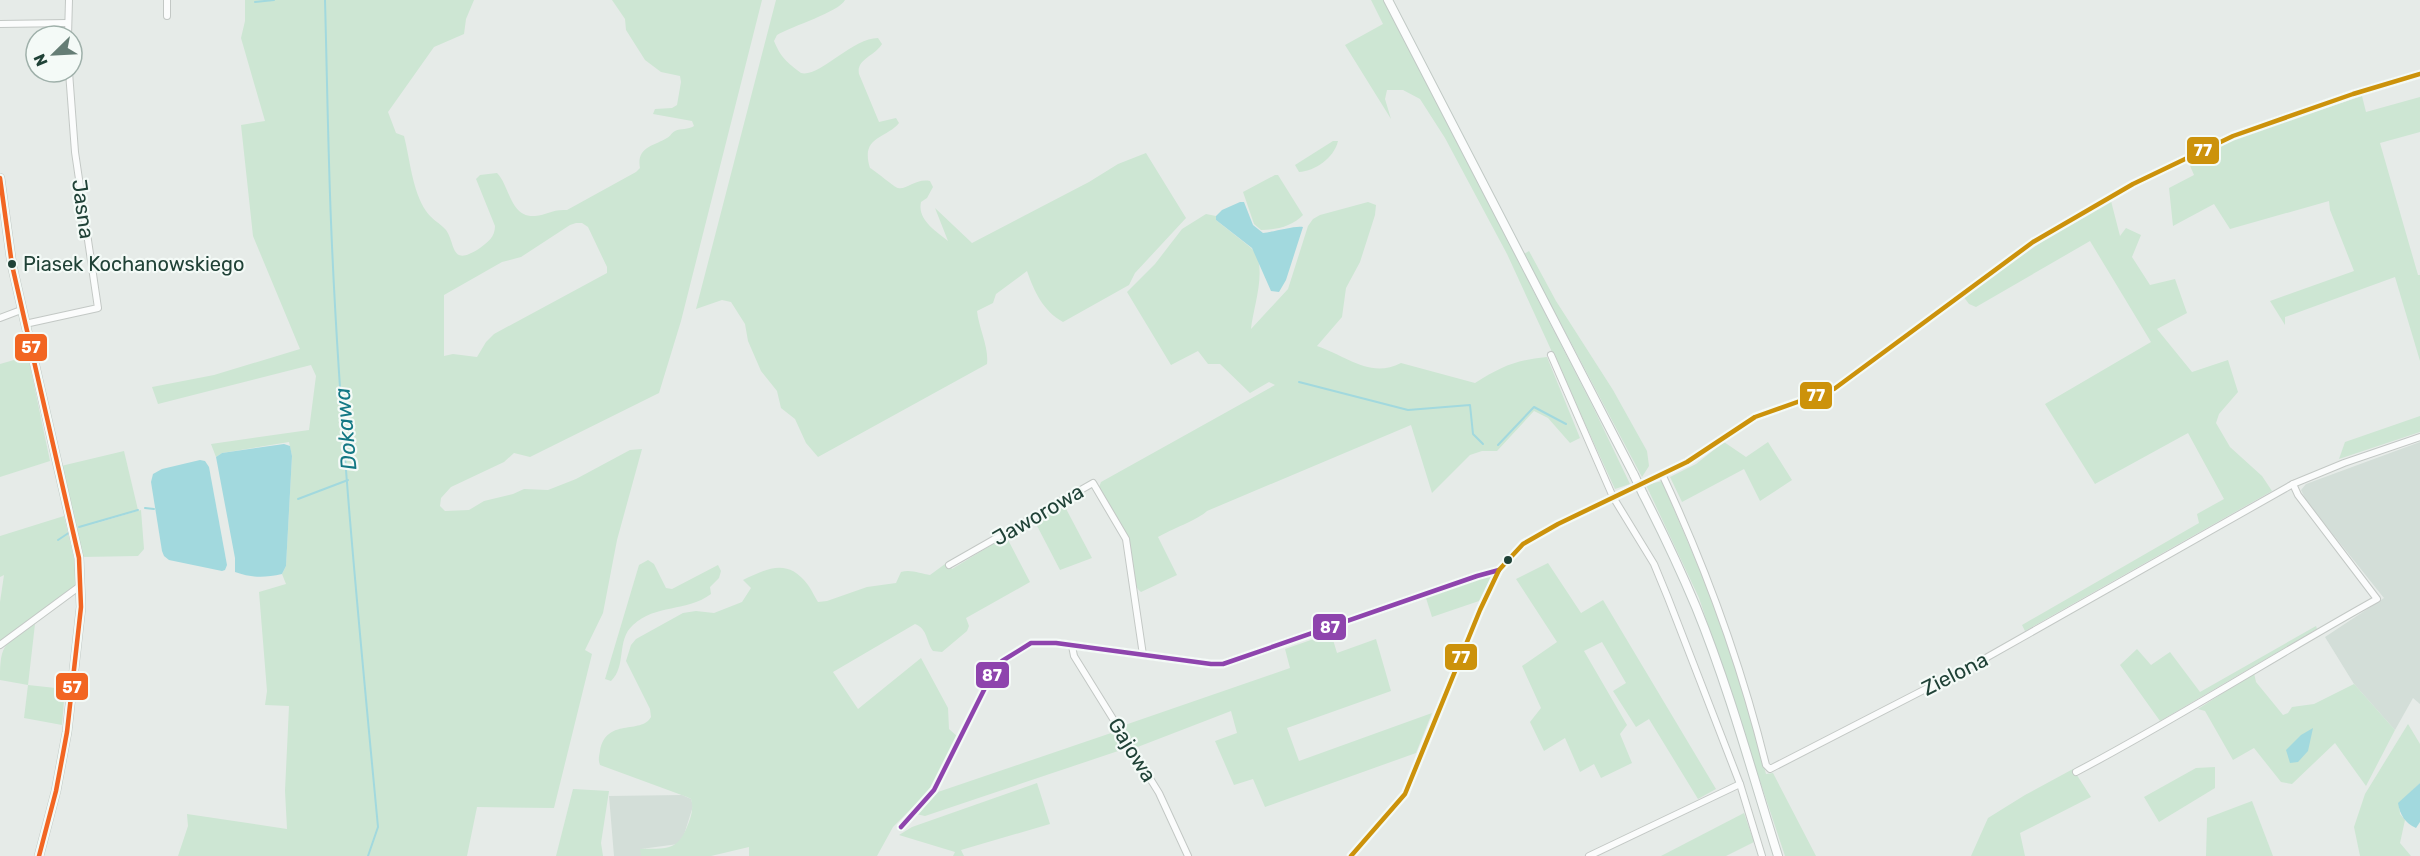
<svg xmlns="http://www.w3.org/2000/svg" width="2420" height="856" font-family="Rubik,sans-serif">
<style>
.built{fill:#d3ded8}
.green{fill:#cde6d3;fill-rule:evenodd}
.water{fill:#a2d9de}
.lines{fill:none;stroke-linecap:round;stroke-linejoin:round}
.stream{stroke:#a2d9de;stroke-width:2}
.street-casing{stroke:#c3c8c5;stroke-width:8}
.secondary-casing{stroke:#c1c9c5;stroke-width:10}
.street{stroke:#fbfcfc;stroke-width:6}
.secondary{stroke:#fbfcfc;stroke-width:8}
.secondary-bridge-casing{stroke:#c1c9c5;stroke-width:10;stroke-linecap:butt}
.secondary-bridge{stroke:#fbfcfc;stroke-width:8}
.bus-1-casing{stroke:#f4faf7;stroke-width:9}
.bus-2-casing{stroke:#f4faf7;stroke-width:9}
.bus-3-casing{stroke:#f4faf7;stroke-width:9}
.bus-1{stroke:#f26522;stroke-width:4.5}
.bus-2{stroke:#8e44ad;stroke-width:4.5}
.bus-3{stroke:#cc920b;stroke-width:4.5}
.bus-dot{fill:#204237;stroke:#f4faf7;stroke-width:2}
.labels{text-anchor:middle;stroke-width:4.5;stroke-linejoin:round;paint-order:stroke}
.bus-label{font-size:20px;fill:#204237;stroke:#f4faf7;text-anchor:start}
.street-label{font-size:21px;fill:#204237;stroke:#f4faf7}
.water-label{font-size:22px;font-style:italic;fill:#137884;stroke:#f4faf7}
.line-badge{stroke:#f4faf7;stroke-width:2}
.badge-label{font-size:16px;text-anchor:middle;font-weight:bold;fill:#fff}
</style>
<rect width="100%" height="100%" fill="#e6ebe8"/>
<g class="built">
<polygon points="2420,442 2420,704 2413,698 2395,730 2354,684 2325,637 2384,598 2307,502 2301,490 2306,484"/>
<polygon points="682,795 691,799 693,806 683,838 678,844 641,849 641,856 614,856 609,796"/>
</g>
<g class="green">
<path d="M245,0H474L466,19L464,34L434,47L388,112L396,133L404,136C410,159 412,190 426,211C431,219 440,223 446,230C456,244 450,268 480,248C488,242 495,237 495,226L476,179L480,175L497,173C510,186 510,218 535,216C547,215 552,209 567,210L636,172L640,168C636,147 654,146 667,138C672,135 670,134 675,131C681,128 688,130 694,126L692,121L653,114L655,109L672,108L677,105L681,82L680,76L661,72L645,60L626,30L625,19L612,0H762L681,321L659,393L530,457L514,453L504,462L451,487L441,498L440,506L445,511L469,510L484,501L513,494L524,489L548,490L576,479L630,450L642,449L617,540L603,613L585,650L592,654L554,808L477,807L467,856H178L188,826L187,814L287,829L285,791L289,706L265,705L267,691L259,592L286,584L282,574L286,566L292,456L289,442L222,453L216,457L211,444L309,430L316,376L311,365L158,404L152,387L214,375L300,349L253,236L241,125L265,121L241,38L245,21ZM576,223H582L588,227L607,267V273L494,334L486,342L477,357L453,354L444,356V295L502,262L521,257L570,225Z"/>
<path d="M776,0H845C839,12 792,26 777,35L774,41C781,58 787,62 801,73C819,78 852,38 878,38L882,44C875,56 856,59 859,74L879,122L896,118L899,123C886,139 860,136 870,168C877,172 894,187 898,188C907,190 916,178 930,181L933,187L927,198L921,202C917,220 936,231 948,241L935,208L972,243L1089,182L1118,164L1146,153L1186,218L1135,273L1129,285L1063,322C1043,311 1034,291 1027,271L996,294L993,303L977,311C979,329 989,347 987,364L818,457L806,443L795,419L781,408L777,391L761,371L748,341L745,324L731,302L722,300L696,309Z"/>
<polygon points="1371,0 1384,0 1594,409 1630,484 1615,489 1507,254 1445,138 1420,99 1403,90 1387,90 1385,99 1391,119 1345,45 1383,24"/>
<polygon points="2362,96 2366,112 2420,97 2420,132 2380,143 2418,275 2420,275 2420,361 2395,277 2285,317 2285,325 2270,301 2354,271 2330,210 2329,201 2230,229 2214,204 2173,226 2169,188 2194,175 2188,161 2231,140"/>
<path d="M1333,141H1338C1334,158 1315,171 1299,172L1295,165Z"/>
<path d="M1275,175H1278L1303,215C1293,226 1276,230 1261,230L1254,224L1243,192Z"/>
<polygon points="2111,201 2120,236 2126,228 2141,235 2132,257 2150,285 2175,279 2187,313 2157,329 2192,372 2228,360 2238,392 2219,414 2216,423 2230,447 2262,476 2272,491 2025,631 2022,625 2199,523 2197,514 2224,499 2188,433 2095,484 2045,404 2151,342 2090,241 1976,307 1969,304 1963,296 2059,230"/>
<path d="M1368,202L1376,205L1375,215L1360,262L1346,288L1342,317L1317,346C1347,356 1370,379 1401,363L1475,383C1502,366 1516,360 1547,357L1580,438L1570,443L1548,418L1534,411L1497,451H1482L1470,455L1432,493L1411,425L1207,511C1199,519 1170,530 1158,537L1177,575L1141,592C1127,581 1134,553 1127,537C1120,520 1108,503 1099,487L1101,482L1275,385L1269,382L1250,393L1220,364H1208L1198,351L1171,365L1127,292L1155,264L1182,229L1206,214L1216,216V220C1227,229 1239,238 1250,247C1270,263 1253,307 1251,329L1288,289L1308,226L1313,219L1320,215Z"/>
<polygon points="1529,251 1556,301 1613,390 1647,451 1649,466 1642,477 1524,254"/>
<polygon points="28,356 50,461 0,477 0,364"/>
<polygon points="2420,416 2420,432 2339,459 2345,442"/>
<polygon points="1724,442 1746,457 1768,442 1792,480 1760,501 1744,469 1682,502 1670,477 1696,464"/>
<polygon points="124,451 138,510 83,527 141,510 144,549 138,556 82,557 61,466"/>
<polygon points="1662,481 1712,599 1746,697 1766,774 1773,773 1816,856 1785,856 1699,598 1646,485"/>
<polygon points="1063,503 1092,558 1060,570 1034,520"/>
<polygon points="64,516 75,563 77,584 0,641 0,602 4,575 0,577 0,536"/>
<path d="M1006,536L1030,582L966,618L969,626L967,631L942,652L933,651C926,642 928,629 915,624L833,672L858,709L921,658L948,708L949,729L958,737L930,790L893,827L877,856H749V847L711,856H641L640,849C665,848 677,852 687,827C691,817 694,809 691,799L687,797L600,765C598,759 599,757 600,751C606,717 641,735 651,717L650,709L626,661L631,645L636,639L683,613L696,611L714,613L742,602L751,588L743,580C768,568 788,558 808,585C812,590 814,596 818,602L827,601L867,587L896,583L901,572C911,569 921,574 930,575L945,564L949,565L952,569Z"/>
<path d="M648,560L654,564L666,588L672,589L718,565L721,571L719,578L710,587L711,594C687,612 655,604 633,625C616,640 627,666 611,681L605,679L639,565Z"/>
<polygon points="1548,563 1581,613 1603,600 1716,789 1698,799 1649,719 1636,727 1613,691 1626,683 1602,642 1584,651 1627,725 1620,734 1632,763 1601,778 1594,764 1580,772 1565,738 1544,751 1530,722 1541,708 1522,666 1557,642 1516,579"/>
<polygon points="1486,575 1492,576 1479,601 1432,617 1426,598"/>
<path d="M35,624L28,685L65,689L62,725L24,718L28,685L0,680C0,641 5,645 35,624Z"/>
<polygon points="2316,626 2317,629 2160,721 2120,665 2137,649 2151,665 2170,652 2200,692"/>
<polygon points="1331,633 1337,653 1376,639 1391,691 1287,728 1299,761 1432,713 1416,753 1265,807 1253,779 1234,785 1215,741 1237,733 1231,711 1135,748 1122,726 1290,668 1285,649"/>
<polygon points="2254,673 2256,682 2283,715 2288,713 2292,707 2314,704 2354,684 2395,730 2366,786 2335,743 2292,784 2281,782 2254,748 2233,760 2205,711 2198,709"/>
<polygon points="2408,724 2420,744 2420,783 2399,803 2400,814 2405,820 2400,843 2411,856 2360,856 2354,827 2365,794"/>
<polygon points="1117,731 1127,748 925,816 916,814 935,793"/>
<polygon points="2215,767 2215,788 2159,822 2144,797 2196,768"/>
<polygon points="2073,769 2091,797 2020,833 2025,856 1971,856 1988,818 2025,795"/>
<polygon points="1037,783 1050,824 961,850 964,856 953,856 955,852 899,835 912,827"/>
<polygon points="573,789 609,791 601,843 603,856 556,856"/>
<polygon points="2252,801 2273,856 2206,856 2207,818"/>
<polygon points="1744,813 1754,842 1726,856 1661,856"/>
</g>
<g class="water">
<path d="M1240,202H1244L1253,225L1263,233C1273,232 1296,225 1303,227L1286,280L1279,292L1271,291L1252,248L1216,220V216L1222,210Z"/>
<path d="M284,444L290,446L292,456L286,566L282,574C264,578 252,578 235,572V558L216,457L222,453Z"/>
<polygon points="200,460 205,461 209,467 227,565 225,570 222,571 169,560 164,556 162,551 151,482 153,474 162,469"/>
<polygon points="2313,728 2308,751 2298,762 2290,763 2286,750 2301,735"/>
<path d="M2420,783V822L2416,828C2405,823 2400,815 2398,803Z"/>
</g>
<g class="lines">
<g class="stream">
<path d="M325,0C327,74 328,148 331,222C339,424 359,625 378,827L368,856"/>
<polyline points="255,2 274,0"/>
<polyline points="1299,382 1408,410 1470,405 1473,434 1483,444"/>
<polyline points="1498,445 1534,407 1566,424"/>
<polyline points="298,499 348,480"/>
<polyline points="145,508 154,509"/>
<polyline points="79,527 138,510"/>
<polyline points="58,540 70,532"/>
</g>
<defs>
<g id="street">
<polyline points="167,16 167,0"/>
<polyline points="0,24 68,23"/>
<polyline points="68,36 69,0"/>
<polyline points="0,318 21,310"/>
<polyline points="25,324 98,308 75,152 69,72"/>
<polyline points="1551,355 1613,497 1654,564 1668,598 1740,784 1762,856"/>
<path d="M1662,474C1706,568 1741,664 1766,765L1770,769L1984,659L2293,484L2344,463L2420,437"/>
<polyline points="949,565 1093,483 1126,539 1143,655"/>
<polyline points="0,645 80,586"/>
<polyline points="1072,646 1074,656 1159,793 1188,856"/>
<path d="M2076,772C2179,718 2276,655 2377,599L2298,495L2293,484"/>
<polyline points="901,827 934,790 989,680 1002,661 1031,643 1056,643 1211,664 1223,664 1477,576 1499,570"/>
<polyline points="1351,856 1405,794 1480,610 1499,570 1523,544 1558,524 1687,462 1755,417 1834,389 2033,242 2133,184 2233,136 2353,94 2420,74"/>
<polyline points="1589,856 1740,784"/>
</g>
<g id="secondary">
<polyline points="1388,0 1634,475"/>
<polyline points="0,178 12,265 79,558 81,607 67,732 56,791 39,856"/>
<path d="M1643,494C1662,531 1680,569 1696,607C1729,688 1752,773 1778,856"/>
</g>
</defs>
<use href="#street" class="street-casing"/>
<use href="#secondary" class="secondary-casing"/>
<use href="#street" class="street"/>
<use href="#secondary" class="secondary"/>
<defs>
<polyline id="secondary-bridge" points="1634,475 1643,494"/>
</defs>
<use href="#secondary-bridge" class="secondary-bridge-casing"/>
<use href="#secondary-bridge" class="secondary-bridge"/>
<defs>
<polyline id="bus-1" points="0,178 12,265 79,558 81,607 67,732 56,791 39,856"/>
<polyline id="bus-2" points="901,827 934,790 989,680 1002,661 1031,643 1056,643 1211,664 1223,664 1477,576 1499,570"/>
<polyline id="bus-3" points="1351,856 1405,794 1480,610 1499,570 1523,544 1558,524 1687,462 1755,417 1834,389 2033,242 2133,184 2233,136 2353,94 2420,74"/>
</defs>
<use href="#bus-1" class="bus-1-casing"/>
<use href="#bus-2" class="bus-2-casing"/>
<use href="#bus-3" class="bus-3-casing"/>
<use href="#bus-1" class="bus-1"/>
<use href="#bus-2" class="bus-2"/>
<use href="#bus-3" class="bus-3"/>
</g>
<g class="bus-dot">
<circle cx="12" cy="264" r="5"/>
<circle cx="1508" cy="560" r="5"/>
</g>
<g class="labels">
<g class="bus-label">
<text x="23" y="271">Piasek Kochanowskiego</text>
</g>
<g class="street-label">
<text transform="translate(83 209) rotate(82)" y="7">Jasna</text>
<text transform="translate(1038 515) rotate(-30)" y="7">Jaworowa</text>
<text transform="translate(1955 674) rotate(-27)" y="7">Zielona</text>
<text transform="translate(1132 750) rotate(58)" y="7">Gajowa</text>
</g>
<g class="water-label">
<text transform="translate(345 429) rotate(-95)" y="8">Dokawa</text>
</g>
</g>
<g class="line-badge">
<rect x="2186" y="136" width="34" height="29" rx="6" fill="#cc920b"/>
<rect x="14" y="333" width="34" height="29" rx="6" fill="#f26522"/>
<rect x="1799" y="381" width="34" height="29" rx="6" fill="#cc920b"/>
<rect x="1312" y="613" width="35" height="28" rx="6" fill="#8e44ad"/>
<rect x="1444" y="643" width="34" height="28" rx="6" fill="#cc920b"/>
<rect x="975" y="661" width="35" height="28" rx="6" fill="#8e44ad"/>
<rect x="55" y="672" width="34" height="29" rx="6" fill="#f26522"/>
</g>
<g class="badge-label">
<text x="2203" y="156">77</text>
<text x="31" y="353">57</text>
<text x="1816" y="401">77</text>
<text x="1330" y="633">87</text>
<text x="1461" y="663">77</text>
<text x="992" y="681">87</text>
<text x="72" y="693">57</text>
</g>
<g transform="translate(54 54) rotate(246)"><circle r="28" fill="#f4faf7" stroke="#9fb0aa" stroke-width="1.5"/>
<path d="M0-4.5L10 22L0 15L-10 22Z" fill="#657d75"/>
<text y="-9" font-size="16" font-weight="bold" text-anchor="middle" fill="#204237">N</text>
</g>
</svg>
